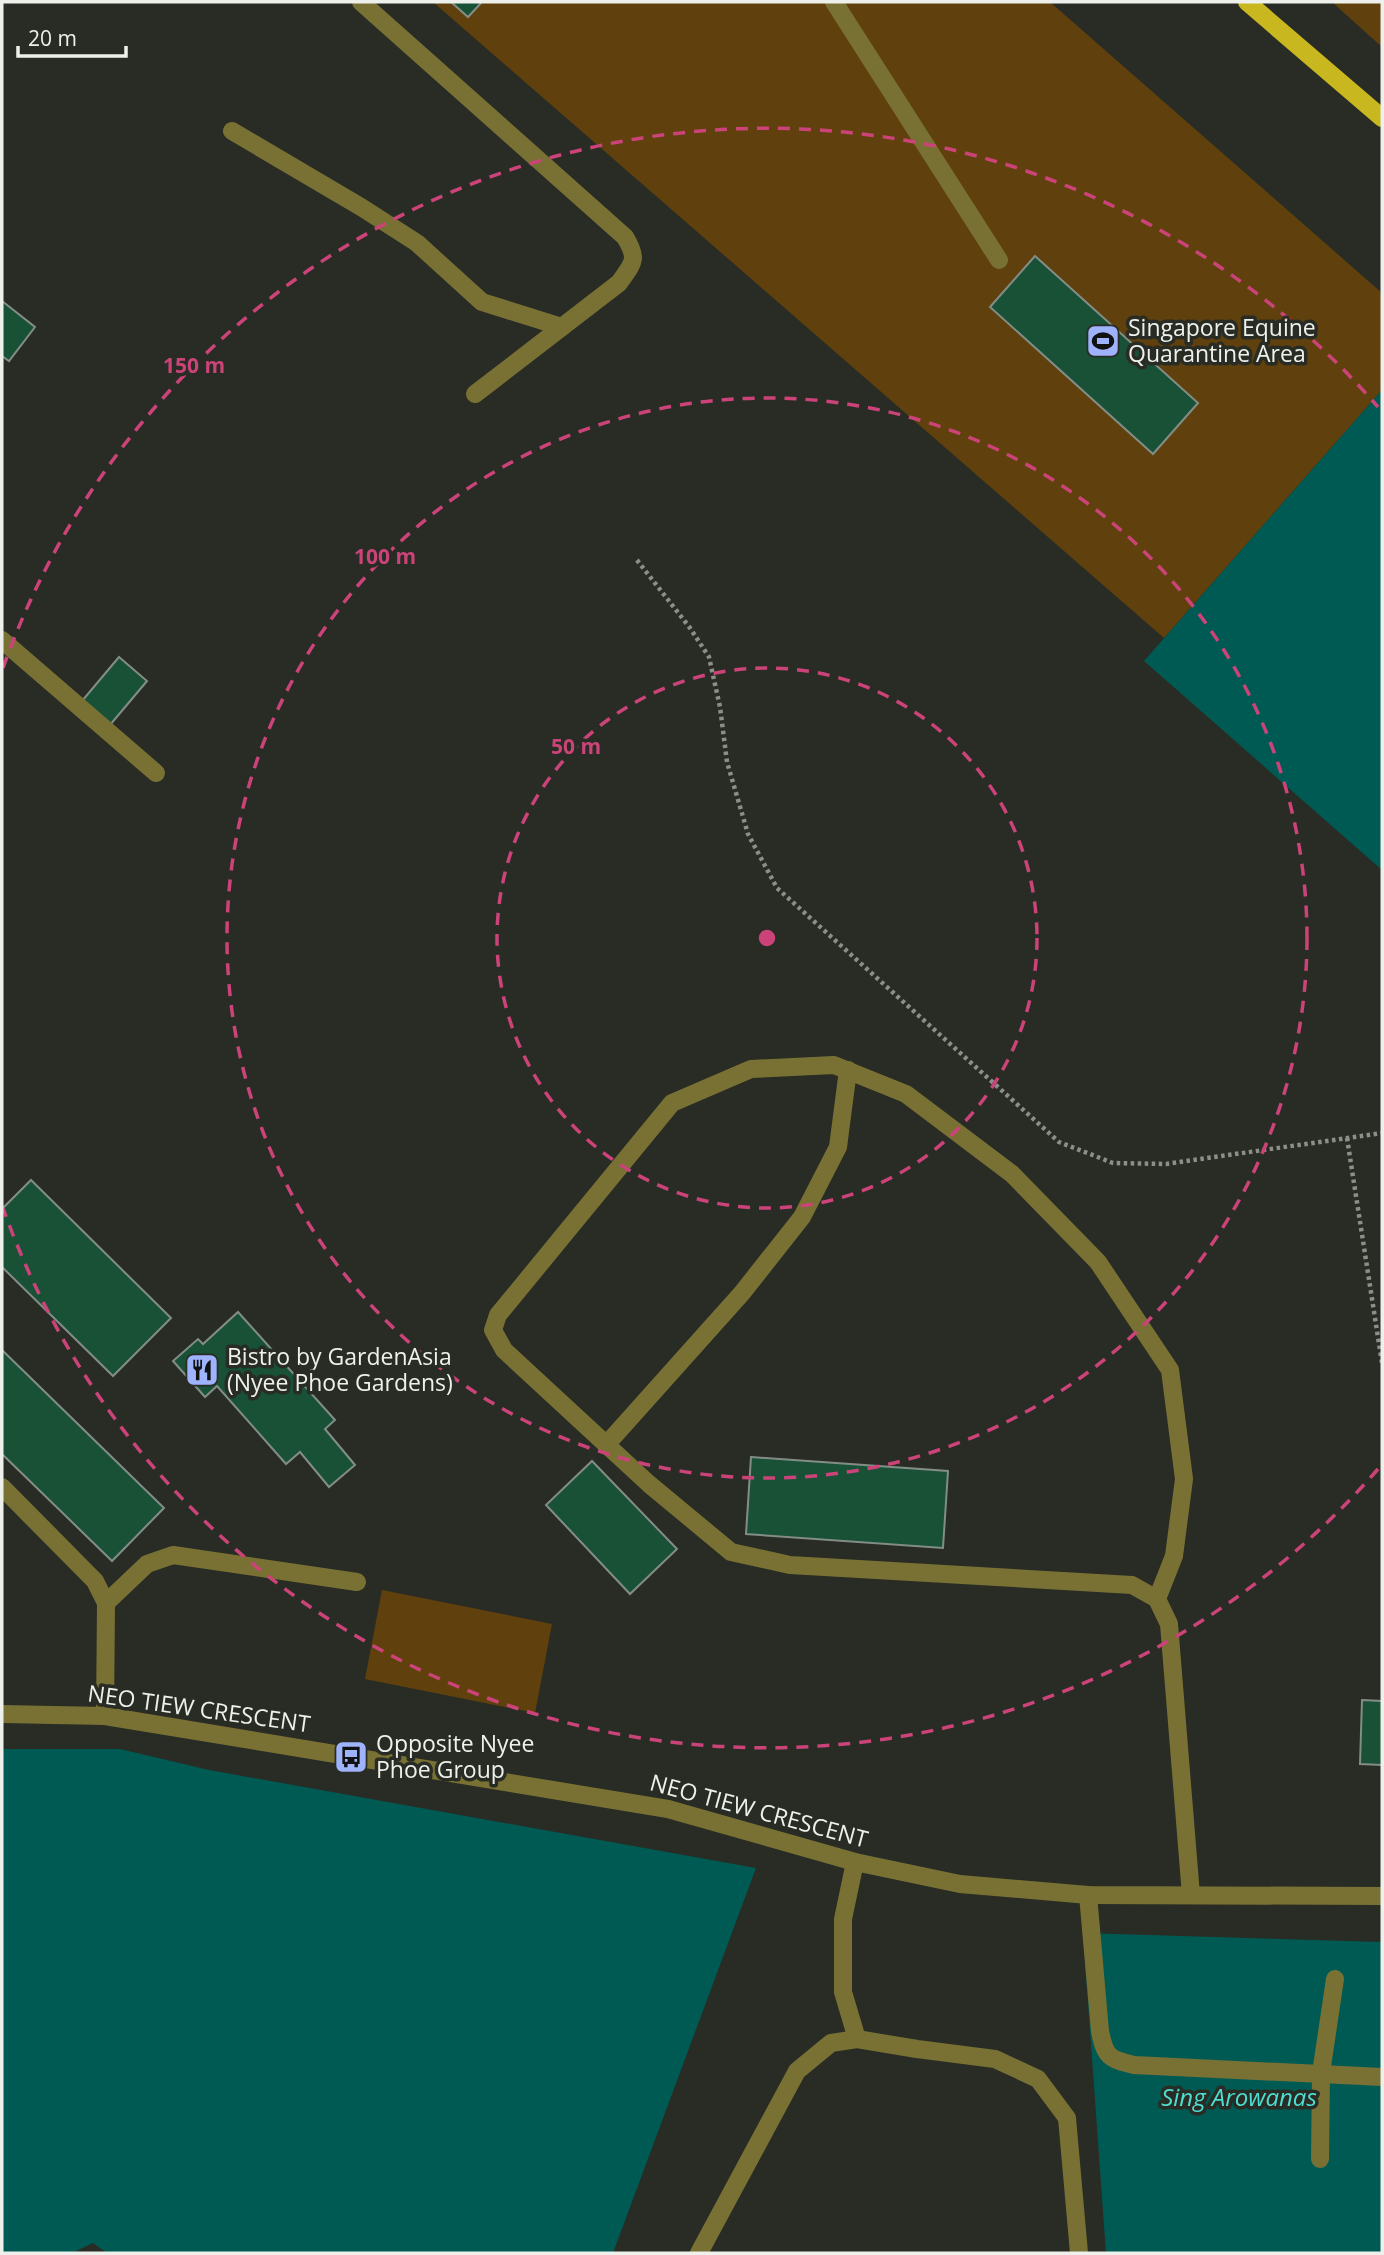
<svg xmlns="http://www.w3.org/2000/svg" width="1384" height="2255" font-family="'Open Sans',sans-serif">
<style>
.green{fill:#60410d}
.water{fill:#005a54}
.building{fill:#195136;stroke:#838d87;stroke-width:2}
.lines{fill:none;stroke-linecap:round;stroke-linejoin:round}
.path{stroke:#8b8f88;stroke-width:4.5;stroke-dasharray:3.5 3.5;stroke-linecap:butt}
.minor{stroke:#797134;stroke-width:18}
.major{stroke:#c8b71e;stroke-width:18}
.ring{fill:none;stroke:#cb4378;stroke-width:3.5;stroke-dasharray:12 9}
.labels{text-anchor:middle;stroke-width:7;stroke-linejoin:round;paint-order:stroke}
.poi-label{font-size:23px;fill:#eef1eb;stroke:#282c24;text-anchor:start}
.street-label{font-size:23px;fill:#eef1eb;stroke:#282c24}
.water-label{font-size:24px;font-style:italic;fill:#4dddd1;stroke:#282c24}
.centre{fill:#cb4378;stroke:#282c24;stroke-width:3.5}
.ring-label{font-size:21px;text-anchor:middle;font-weight:bold;fill:#cb4378;stroke:#282c24;stroke-width:7;stroke-linejoin:round;paint-order:stroke}
</style>
<rect width="100%" height="100%" fill="#282c24"/>
<g class="green">
<polygon points="433,2 1050,2 1382,293 1382,390 1164,638"/>
<polygon points="1332,2 1382,2 1382,47"/>
<polygon points="382,1590 552,1624 535,1713 365,1679"/>
</g>
<g class="water">
<polygon points="1382,390 1382,870 1144,661"/>
<polygon points="2,1749 120,1749 209,1770 756,1868 613,2253 107,2253 93,2243 72,2253 2,2253"/>
<polygon points="1083,1933 1382,1942 1382,2253 1106,2253"/>
</g>
<g class="building">
<polygon points="451,2 482,2 468,17"/>
<polygon points="1035,256 1198,403 1153,454 990,307"/>
<polygon points="2,301 35,327 9,361 2,356"/>
<polygon points="119,657 147,681 110,725 82,701"/>
<polygon points="31,1180 171,1318 113,1376 2,1267 2,1209"/>
<polygon points="238,1312 335,1420 325,1429 355,1465 329,1487 300,1452 286,1464 217,1386 205,1397 173,1361 198,1339 203,1344"/>
<polygon points="2,1350 164,1508 112,1561 2,1454"/>
<polygon points="751,1457 948,1471 943,1548 746,1534"/>
<polygon points="592,1461 677,1549 630,1594 546,1505"/>
<polygon points="1362,1700 1382,1701 1382,1765 1360,1764"/>
</g>
<g class="lines">
<g class="path">
<polyline points="637,560 690,628 709,657 720,707 727,762 748,834 777,888 1059,1142 1113,1163 1166,1164 1382,1133"/>
<polyline points="1347,1138 1382,1363"/>
</g>
<g class="minor">
<path d="M361,2L625,237C639,260 633,263 619,283L475,394"/>
<polyline points="834,2 999,260"/>
<polyline points="232,131 361,207 417,243 482,302 562,327"/>
<polyline points="2,640 156,773"/>
<polyline points="606,1445 742,1293 802,1217 838,1147 848,1070"/>
<polyline points="2,1487 95,1581 106,1603 105,1716"/>
<polyline points="1157,1599 1174,1556 1184,1479 1170,1370 1098,1262 1012,1174 906,1094 834,1065 751,1069 672,1103 498,1315 493,1330 504,1350 649,1484 731,1552 790,1565 1132,1585 1157,1599 1169,1624 1191,1895"/>
<polyline points="106,1603 147,1564 173,1555 357,1582"/>
<polyline points="2,1714 105,1716 668,1809 855,1862 960,1884 1088,1895 1382,1896"/>
<polyline points="855,1862 843,1919 843,1992 857,2039"/>
<path d="M1088,1895L1100,2031C1105,2057 1109,2059 1134,2065L1382,2077"/>
<polyline points="1320,2159 1321,2073 1335,1979"/>
<polyline points="699,2253 797,2071 831,2043 857,2039 917,2049 995,2059 1038,2079 1067,2118 1079,2253"/>
</g>
<polyline class="major" points="1247,2 1382,118"/>
</g>
<g class="ring">
<circle cx="767" cy="938" r="270"/>
<circle cx="767" cy="938" r="540"/>
<path d="M1378 1469A810 810 0 0 1 3 1208M3 668A810 810 0 0 1 1378 407"/>
</g>
<defs>
<symbol id="stadium-square" viewBox="-11 -11 22 22"><rect x="-9" y="-9" width="18" height="18" rx="4" fill="#9fb3fd" stroke="#282c24"/><path d="M0-5a6.5 5 0 1 0 0 10a6.5 5 0 1 0 0-10ZM-3.5-1.8h7v3.6h-7Z" fill="#111"/></symbol>
<symbol id="restaurant-square" viewBox="-11 -11 22 22"><rect x="-9" y="-9" width="18" height="18" rx="4" fill="#9fb3fd" stroke="#282c24"/><path d="M-5-6h1v4h1v-4h1v4h1v-4h1v5L-1.5 .5V6h-2V.5L-5-1ZM5-6V6H3V1.5H1.5Q1.5-4 5-6Z" fill="#111"/></symbol>
<symbol id="bus-square" viewBox="-11 -11 22 22"><rect x="-9" y="-9" width="18" height="18" rx="4" fill="#9fb3fd" stroke="#282c24"/><path d="M-5-6H5V4H4V6H2V4H-2V6H-4V4H-5ZM-3.5-4V0h7V-4ZM-3.5 1.2v1.5H-2V1.2ZM2 1.2v1.5H3.5V1.2Z" fill="#111"/></symbol>
</defs>
<g fill-rule="evenodd">
<use href="#stadium-square" x="1084" y="322" width="38" height="38"/>
<use href="#restaurant-square" x="183" y="1351" width="38" height="38"/>
<use href="#bus-square" x="332" y="1738" width="38" height="38"/>
</g>
<g class="labels">
<g class="poi-label">
<text x="1128" y="336">Singapore Equine<tspan x="1128" dy="26">Quarantine Area</tspan></text>
<text x="227" y="1365">Bistro by GardenAsia<tspan x="227" dy="26">(Nyee Phoe Gardens)</tspan></text>
<text x="376" y="1752">Opposite Nyee<tspan x="376" dy="26">Phoe Group</tspan></text>
</g>
<g class="street-label">
<text transform="translate(199 1709) rotate(8)" y="8">NEO TIEW CRESCENT</text>
<text transform="translate(759 1811) rotate(15)" y="8">NEO TIEW CRESCENT</text>
</g>
<g class="water-label">
<text x="1239" y="2106">Sing Arowanas</text>
</g>
</g>
<circle cx="767" cy="938" r="10" class="centre"/>
<g class="ring-label">
<text x="194" y="373">150 m</text>
<text x="385" y="564">100 m</text>
<text x="576" y="754">50 m</text>
</g>
<rect width="1384" height="2255" fill="none" stroke="#eef1eb" stroke-width="7"/>
<path d="M18 46v10h108v-10" fill="none" stroke="#eef1eb" stroke-width="3.5"/>
<text x="28" y="46" font-size="21" fill="#eef1eb" stroke="#282c24" stroke-width="5" paint-order="stroke">20 m</text>
</svg>
